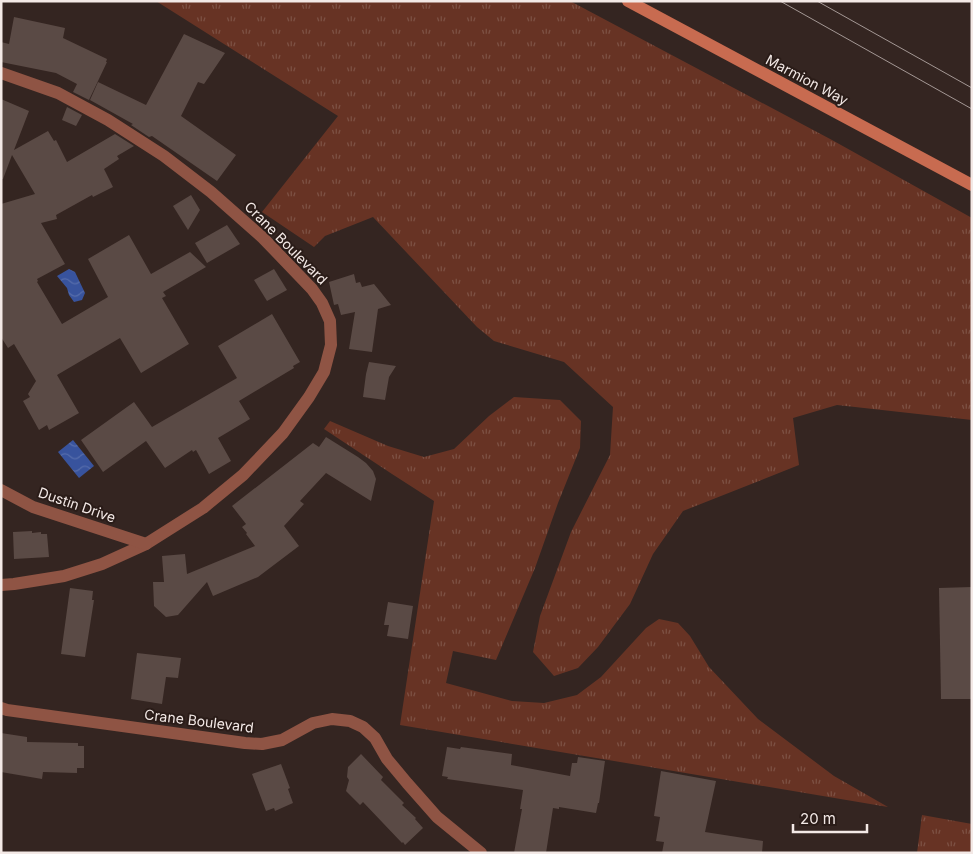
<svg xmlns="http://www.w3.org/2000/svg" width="973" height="854" font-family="Inter,sans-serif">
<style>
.grass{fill:url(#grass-tufts)}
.water{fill:url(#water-waves)}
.building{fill:#5a4a45}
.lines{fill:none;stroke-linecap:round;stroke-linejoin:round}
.street{stroke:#8f5444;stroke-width:12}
.secondary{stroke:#c86b50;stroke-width:12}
.tram{stroke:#a49895;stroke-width:1}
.labels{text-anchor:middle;stroke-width:4;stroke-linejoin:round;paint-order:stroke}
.street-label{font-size:14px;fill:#f3e9e6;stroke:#2a1c18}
</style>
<defs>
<pattern id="grass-tufts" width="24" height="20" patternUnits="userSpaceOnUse" patternTransform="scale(1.25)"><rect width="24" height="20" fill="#673324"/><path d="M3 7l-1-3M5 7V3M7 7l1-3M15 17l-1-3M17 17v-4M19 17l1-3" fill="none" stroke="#7d5144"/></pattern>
<pattern id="water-waves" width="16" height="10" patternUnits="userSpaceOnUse" patternTransform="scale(1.25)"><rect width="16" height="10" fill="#38539d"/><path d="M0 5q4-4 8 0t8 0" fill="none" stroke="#556cab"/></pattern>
</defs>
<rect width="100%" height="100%" fill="#342521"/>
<g class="grass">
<polygon points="156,1 570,1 832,140 972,218 972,420 837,405 793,418 799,465 683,511 653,554 630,604 598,647 578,668 554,676 533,652 540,616 571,532 610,455 613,407 564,362 494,341 477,327 373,217 325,236 314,247 262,212 338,116"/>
<polygon points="514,397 560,400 581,421 580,448 558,503 535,568 496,660 453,651 446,683 512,701 544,703 577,695 601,677 646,628 659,619 678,623 690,636 709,667 758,719 834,776 888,807 400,725 434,501 392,474 324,429 330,421 388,446 424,457 454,449 489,416"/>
<polygon points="922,815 972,824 972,853 917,853"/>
</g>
<g class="water">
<polygon points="69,269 75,272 85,293 82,300 74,302 69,295 67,288 57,276"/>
<polygon points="73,440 94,466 79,478 58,452"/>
</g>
<g class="building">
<polygon points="14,17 65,28 63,38 107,59 106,62 107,62 89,100 73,92 77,84 56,73 1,62 1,42 9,44"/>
<polygon points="184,34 225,53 204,84 198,82 181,116 236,155 217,181 152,136 149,137 131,125 133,124 90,100 98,82 146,105"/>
<polygon points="1,99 29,111 14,150 48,131 54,141 56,140 67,162 115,134 134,146 117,156 119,159 104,169 113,187 93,197 92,195 56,215 57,219 41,223 65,264 37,279 38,281 37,282 62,324 108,297 88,259 129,235 151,274 190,252 206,267 163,292 166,296 162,298 189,344 141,373 120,338 57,375 79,413 49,430 47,425 39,430 23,401 30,397 28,394 36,381 14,344 8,348 1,337 1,204 35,194 12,155 3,179 1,179"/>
<polygon points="67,107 82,115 76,126 62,120"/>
<polygon points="191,195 200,210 188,230 173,206"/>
<polygon points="227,225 240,244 207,263 195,243"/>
<polygon points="274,269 287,290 267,301 254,280"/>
<polygon points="354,274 356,283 360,282 362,287 374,284 391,305 378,309 372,352 349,349 355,312 341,315 338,304 334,305 329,282"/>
<polygon points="272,314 300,362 293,366 294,368 239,401 250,419 218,438 231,461 209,474 196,450 193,452 192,450 165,468 146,441 103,472 81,440 134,402 152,427 237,378 218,346"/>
<polygon points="369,362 396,366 389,377 385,400 363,397 366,374"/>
<polygon points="326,437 358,457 366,463 373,471 376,479 371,501 326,473 300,501 304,504 284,526 299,546 258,577 213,596 207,582 178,615 166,617 154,606 153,582 164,582 162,556 185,554 187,574 255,546 246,534 247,533 242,527 246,524 232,506 313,443 319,447"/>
<polygon points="32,531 32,533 41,532 41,534 47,534 49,557 14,559 13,532"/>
<polygon points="972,587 972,699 941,699 939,588"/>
<polygon points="70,588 93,591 92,600 94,600 85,657 61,654"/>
<polygon points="388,602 413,606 408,639 387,636 389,625 384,625"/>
<polygon points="137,653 181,658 178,678 166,677 162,704 131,699"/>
<polygon points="1,733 27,737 27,742 78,743 78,746 84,746 84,768 77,768 77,773 43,772 42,779 1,772"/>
<polygon points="447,747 460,749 461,747 512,754 511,765 570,776 572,763 577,763 578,757 605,761 599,803 598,803 596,813 559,807 559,809 553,808 546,853 514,853 522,809 520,809 523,790 447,779 448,777 442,776"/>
<polygon points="361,754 383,777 381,780 404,803 402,805 416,818 415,819 423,828 405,845 403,842 402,843 363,802 360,805 346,791 349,780 347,777 348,767"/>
<polygon points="281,764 290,788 288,789 293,803 275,811 274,808 266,811 252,774"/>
<polygon points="661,771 716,781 705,832 763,841 762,853 662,853 664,842 656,841 660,817 654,816"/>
</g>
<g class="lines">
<g class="street">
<polyline points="1,73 58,93 108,120 164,156 211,192 263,238 312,289 322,303 330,321 331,345 324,372 309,397 283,433 243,475 203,508 146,544 102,564 64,576 14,584 1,585"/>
<polyline points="1,490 33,507 146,544"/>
<polyline points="1,708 7,710 245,743 262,744 282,740 313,723 332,719 350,721 363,727 375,738 387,759 407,783 437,817 481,853"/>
</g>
<polyline class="secondary" points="628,1 972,185"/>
<g class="tram">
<polyline points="780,1 972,109"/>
<polyline points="817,1 972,88"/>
</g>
</g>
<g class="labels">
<g class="street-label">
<text transform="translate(807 80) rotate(28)" y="5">Marmion Way</text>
<text transform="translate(286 243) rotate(45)" y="5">Crane Boulevard</text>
<text transform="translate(77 505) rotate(19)" y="5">Dustin Drive</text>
<text transform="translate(199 721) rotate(7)" y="5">Crane Boulevard</text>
</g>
</g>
<rect width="973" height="854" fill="none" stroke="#f3e9e6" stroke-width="5"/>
<path d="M793 824v8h74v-8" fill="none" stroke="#f3e9e6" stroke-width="2.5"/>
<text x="800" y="824" font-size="15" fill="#f3e9e6" stroke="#2a1c18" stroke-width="4" paint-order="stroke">20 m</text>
</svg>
